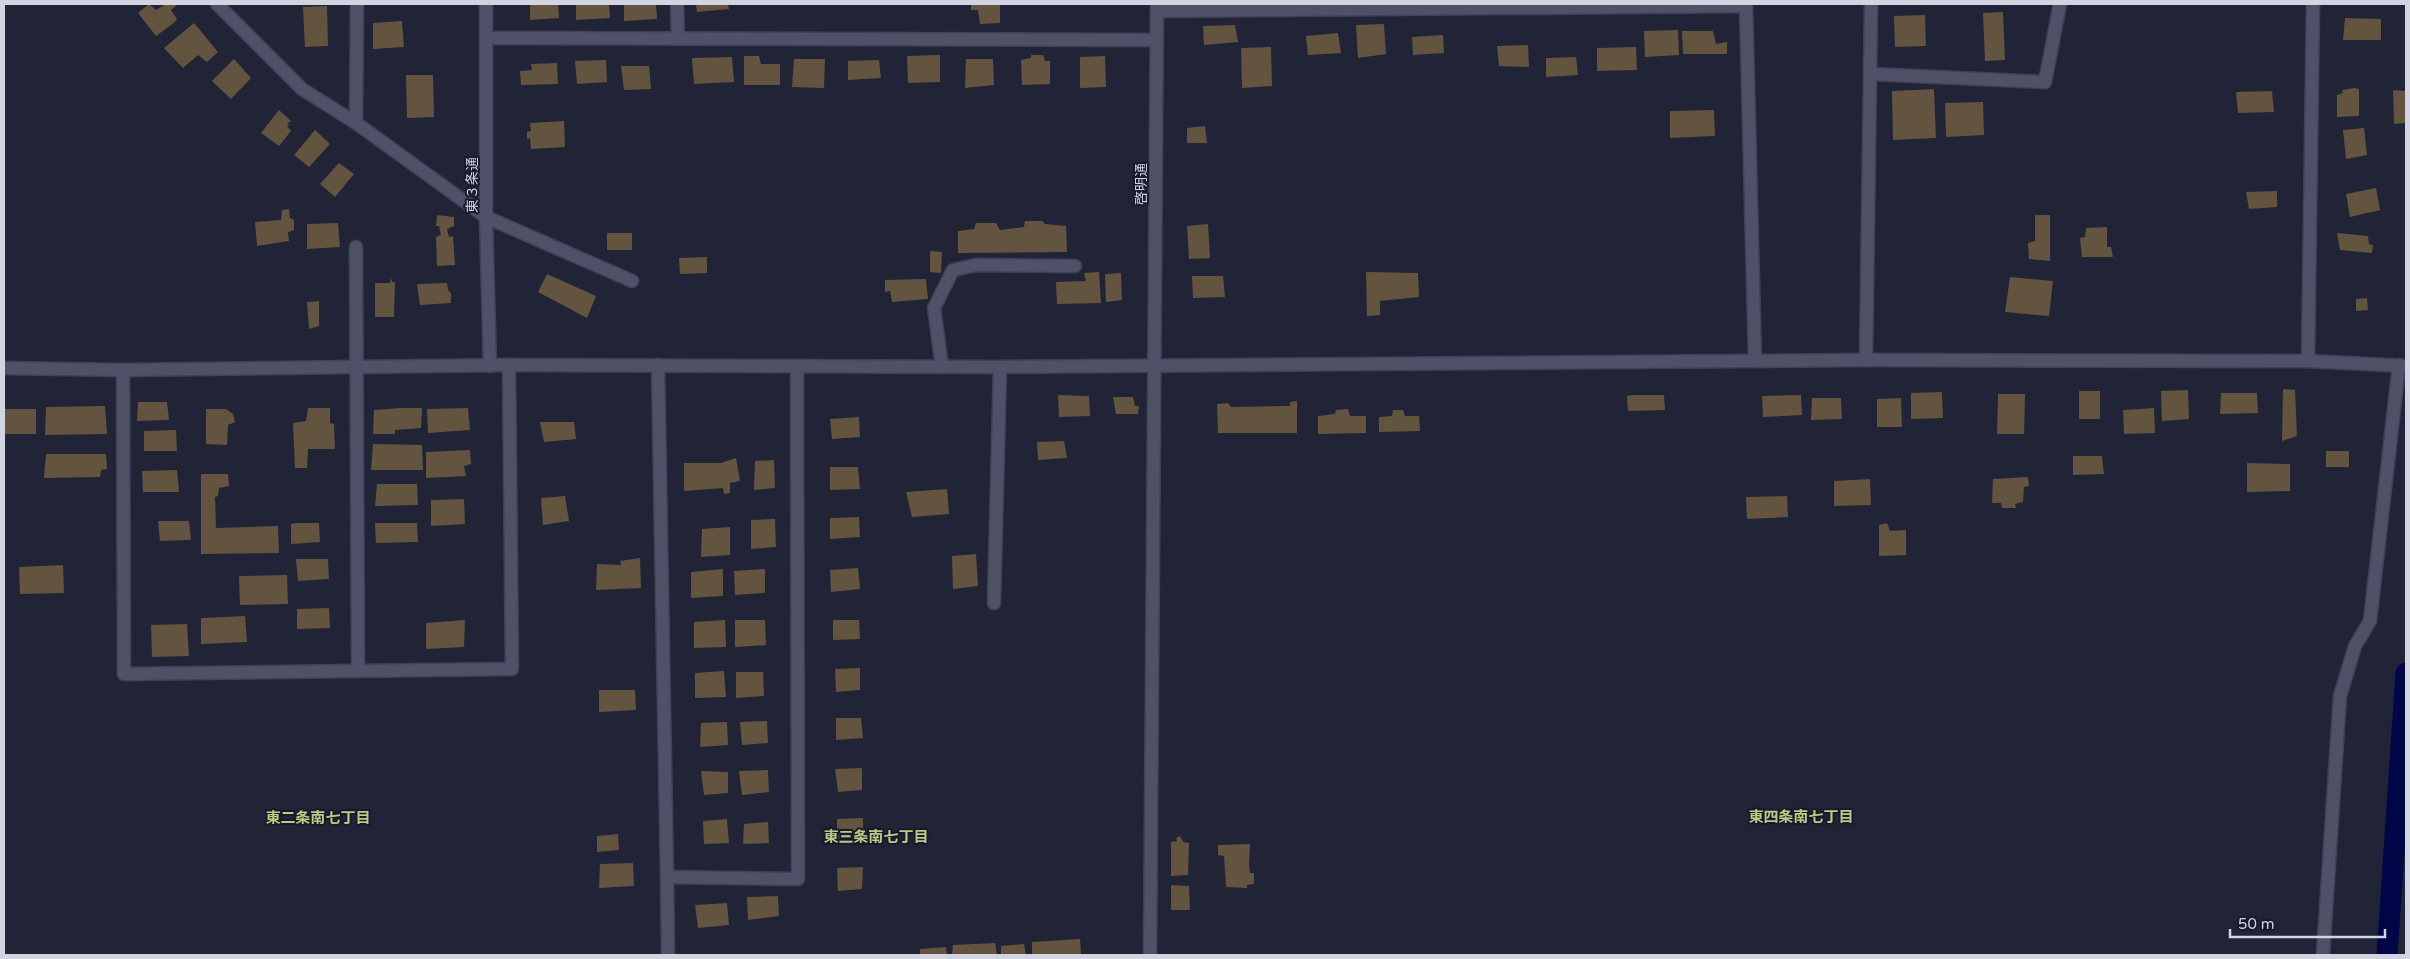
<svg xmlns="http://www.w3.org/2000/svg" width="2410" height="959" font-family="'Varela Round','Noto Sans JP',sans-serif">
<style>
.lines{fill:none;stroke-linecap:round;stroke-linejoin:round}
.canal{stroke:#000647;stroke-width:21}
.building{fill:#62543f}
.minor-casing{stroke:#3f4051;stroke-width:15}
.minor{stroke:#4f5168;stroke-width:12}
.labels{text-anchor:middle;stroke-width:4;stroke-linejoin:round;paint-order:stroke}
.street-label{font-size:14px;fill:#d2d4e2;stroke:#18192d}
.neighbourhood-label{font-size:15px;font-weight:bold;fill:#b9cc82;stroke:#18192d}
</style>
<rect width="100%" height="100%" fill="#212337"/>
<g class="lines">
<polyline class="canal" points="2387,955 2406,673"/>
</g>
<g class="building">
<polygon points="149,4 156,10 166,4 178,4 171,10 177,19 175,22 156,36 138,13"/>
<polygon points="530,4 558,4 559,18 530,20"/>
<polygon points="576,4 609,4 610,18 576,20"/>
<polygon points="624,4 656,4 657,19 624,21"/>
<polygon points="696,4 728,4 729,9 697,12"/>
<polygon points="971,4 1000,4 1000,23 980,24 978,10 971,10"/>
<polygon points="327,6 328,46 305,47 303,7"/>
<polygon points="2003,12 2005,60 1985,61 1983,13"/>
<polygon points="1925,15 1926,46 1895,47 1894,16"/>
<polygon points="2345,18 2381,19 2381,40 2343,40"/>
<polygon points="402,21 404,47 373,49 373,23"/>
<polygon points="194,23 218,52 207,62 198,55 183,68 164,48"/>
<polygon points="1384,24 1386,54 1358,58 1356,25"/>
<polygon points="1235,25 1238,42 1204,45 1203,26"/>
<polygon points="1678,30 1679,55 1645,57 1644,31"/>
<polygon points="1682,31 1713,31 1716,44 1727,42 1727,54 1683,54"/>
<polygon points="1338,33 1341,53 1308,55 1306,36"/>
<polygon points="1443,35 1444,53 1413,55 1412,37"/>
<polygon points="1528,45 1529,67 1499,66 1497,46"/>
<polygon points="1271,47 1272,86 1242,88 1241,48"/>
<polygon points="1636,47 1637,70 1597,71 1597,48"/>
<polygon points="940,55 940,82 908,83 907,56"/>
<polygon points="1031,55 1043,55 1045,61 1050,61 1050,84 1022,85 1021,60 1031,58"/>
<polygon points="744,56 759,56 761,64 780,64 780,85 744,85"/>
<polygon points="1105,56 1106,87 1080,88 1080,57"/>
<polygon points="732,57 734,82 694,84 692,58"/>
<polygon points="1576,57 1578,75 1546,77 1546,58"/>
<polygon points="234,59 251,78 231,99 212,81"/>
<polygon points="794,59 825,59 824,88 792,87"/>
<polygon points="966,59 993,59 994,85 965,88"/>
<polygon points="606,60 607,82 577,84 575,61"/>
<polygon points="879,60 881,78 848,80 848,61"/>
<polygon points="557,63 558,84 521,85 520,71 532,70 531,64"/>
<polygon points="621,66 649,66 651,89 624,90"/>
<polygon points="406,75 433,75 434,117 407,118"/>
<polygon points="2354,88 2359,89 2359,116 2337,117 2337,95 2343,93 2342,90"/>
<polygon points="1934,89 1936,138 1893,140 1892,91"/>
<polygon points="2393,90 2406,91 2406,123 2394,124"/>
<polygon points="2272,91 2274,112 2238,113 2236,92"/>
<polygon points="1983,102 1984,135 1946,137 1945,103"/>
<polygon points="279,110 291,121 287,124 290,125 287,126 291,131 279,146 261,133"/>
<polygon points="1714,110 1715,136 1670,138 1670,111"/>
<polygon points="564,121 565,147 531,149 530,138 527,139 527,132 531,131 530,123"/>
<polygon points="1205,126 1207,143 1187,143 1187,128"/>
<polygon points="2364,128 2367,155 2346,159 2343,130"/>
<polygon points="315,130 330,144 309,167 294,155"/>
<polygon points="339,163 354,174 335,197 320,184"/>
<polygon points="2376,188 2380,210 2350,217 2346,194"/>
<polygon points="2277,191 2277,207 2249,209 2246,192"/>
<polygon points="289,209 290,218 294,220 294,230 288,232 289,241 257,246 255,222 281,220 282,210"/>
<polygon points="437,215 454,217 454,226 447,229 449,237 453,236 455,265 437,266 436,237 441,235 439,226 436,226"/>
<polygon points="2035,215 2050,215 2050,261 2029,259 2028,243 2035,241"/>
<polygon points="1025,221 1042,221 1045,224 1066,226 1067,252 958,253 958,231 974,229 976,223 996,223 1000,230 1024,227"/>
<polygon points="338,223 340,247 307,249 307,224"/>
<polygon points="1208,224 1210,258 1189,259 1187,226"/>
<polygon points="2107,227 2107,247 2111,247 2113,257 2082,257 2080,238 2085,237 2086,228"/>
<rect x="607" y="233" width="25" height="17"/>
<polygon points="2337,233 2368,236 2369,244 2373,245 2372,253 2340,250"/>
<polygon points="930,251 942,252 941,273 930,272"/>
<polygon points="707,257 707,273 680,274 679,258"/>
<polygon points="1099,272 1101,303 1057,304 1056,282 1086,281 1084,273"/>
<polygon points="1366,272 1418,273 1419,297 1380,301 1380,315 1367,316"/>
<polygon points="1121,273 1122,300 1106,302 1105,274"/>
<polygon points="547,274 596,296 587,318 538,292"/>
<polygon points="1192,276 1223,276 1225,297 1193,298"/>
<polygon points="2010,277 2053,281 2049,316 2005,312"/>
<polygon points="391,278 392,282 395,282 394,317 375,317 375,283 390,283"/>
<polygon points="926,279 928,299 892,302 890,291 885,292 885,280"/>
<polygon points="447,283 448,290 451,293 451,303 420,305 417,284"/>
<polygon points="2367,298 2368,310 2356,311 2356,299"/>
<polygon points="319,301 319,326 309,329 307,302"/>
<polygon points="2283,389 2295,390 2297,436 2282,441"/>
<polygon points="2188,390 2189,419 2162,421 2161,391"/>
<rect x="2079" y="391" width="21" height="28"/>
<polygon points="1942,392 1943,418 1911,419 1911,393"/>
<polygon points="2221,393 2257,393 2258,413 2220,414"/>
<polygon points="1998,394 2025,394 2024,434 1997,434"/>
<polygon points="1058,395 1089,396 1090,416 1059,417"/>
<polygon points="1633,395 1664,395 1665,410 1628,411 1627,396"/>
<polygon points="1801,395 1802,415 1763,417 1762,396"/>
<polygon points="1113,397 1133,397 1135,406 1139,406 1138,414 1116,414"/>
<polygon points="1812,398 1841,398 1842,419 1811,420"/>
<polygon points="1901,398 1902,427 1877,427 1877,399"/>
<polygon points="1297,401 1297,433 1218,433 1217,404 1228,403 1231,407 1290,406 1290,402"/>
<polygon points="138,402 167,402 169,420 137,421"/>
<polygon points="105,406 107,434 45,435 46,407"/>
<polygon points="308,408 330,408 330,423 334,424 335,449 308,449 307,468 295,468 293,423 306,421"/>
<polygon points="400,408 422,408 421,428 395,430 395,434 373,434 374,410"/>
<polygon points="468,408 470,430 428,433 427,409"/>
<polygon points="2154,408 2155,433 2124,434 2123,410"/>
<rect x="4" y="409" width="32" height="25"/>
<polygon points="206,409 226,409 233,414 235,422 228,425 227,445 206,444"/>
<polygon points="1348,409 1350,416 1366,416 1366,433 1318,434 1318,416 1335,414 1336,410"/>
<polygon points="1393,410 1403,410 1405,416 1419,416 1420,431 1379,432 1379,417 1392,416"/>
<polygon points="859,417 860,437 832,439 830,419"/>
<polygon points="540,422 574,422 576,439 544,442"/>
<polygon points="176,430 177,451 144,451 144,431"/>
<polygon points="1064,441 1067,458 1038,460 1037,442"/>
<polygon points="373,444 422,445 423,470 371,470"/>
<polygon points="470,450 471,464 464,466 466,476 426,478 426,452"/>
<rect x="2326" y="451" width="23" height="16"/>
<polygon points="46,454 106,454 107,469 101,470 100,477 44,478"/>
<polygon points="2073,456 2102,456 2104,474 2073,475"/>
<polygon points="736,458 740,481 730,483 730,493 724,494 723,488 684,491 684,463 721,463"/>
<polygon points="774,460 775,488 754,490 755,461"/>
<polygon points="2247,463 2290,464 2290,491 2247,492"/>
<polygon points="830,467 858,467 860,489 830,490"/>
<polygon points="177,470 179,492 143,492 142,471"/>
<polygon points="201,474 228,474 229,486 219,488 218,496 215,497 216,528 278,526 279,553 201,554"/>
<polygon points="2028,477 2029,486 2024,487 2023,502 2015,504 2016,508 2002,508 2001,503 1992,503 1993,479"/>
<polygon points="1870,479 1871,505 1834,506 1834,481"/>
<polygon points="377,484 417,484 418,505 375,506"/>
<polygon points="947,489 949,514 912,517 906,492"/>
<polygon points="565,496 569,521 543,525 541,498"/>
<polygon points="1787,496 1788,517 1747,519 1746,497"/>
<polygon points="464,499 465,524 431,526 431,500"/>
<polygon points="859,517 860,537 830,539 830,518"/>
<polygon points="775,519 776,547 751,549 751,520"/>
<polygon points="158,521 189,521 191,540 160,541"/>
<polygon points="296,523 319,523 320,542 291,544 291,524"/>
<polygon points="375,523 417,523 418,542 376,543"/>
<polygon points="1887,523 1890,531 1906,530 1906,555 1879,556 1879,525"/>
<polygon points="730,527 730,555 701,557 702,529"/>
<polygon points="976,554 978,586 953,589 952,556"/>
<polygon points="640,558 641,588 596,590 597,564 621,565 620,561"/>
<polygon points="296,559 328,559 329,579 298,581"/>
<polygon points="63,565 64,593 20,594 19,567"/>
<polygon points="858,568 860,589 831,592 830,570"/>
<polygon points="723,569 723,596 691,598 691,572"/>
<polygon points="765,569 765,593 735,595 734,571"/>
<polygon points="287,575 288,604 240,605 239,576"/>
<polygon points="329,608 330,628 297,629 297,609"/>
<polygon points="245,616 247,642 201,644 201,618"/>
<polygon points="465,620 464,647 426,649 426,623"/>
<polygon points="725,620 726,647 694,648 694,622"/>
<polygon points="735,620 765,620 766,645 735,647"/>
<polygon points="833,620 859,620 860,639 833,640"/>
<polygon points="187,624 189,656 152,657 151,625"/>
<polygon points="860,668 860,690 836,692 835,669"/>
<polygon points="724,671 726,697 695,698 695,673"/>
<polygon points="736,672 763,672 764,696 736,698"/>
<polygon points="599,690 635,690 636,710 599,712"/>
<polygon points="836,718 861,718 863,738 836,740"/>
<polygon points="767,721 768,743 742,745 740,722"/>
<polygon points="727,722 728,745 700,747 701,723"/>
<polygon points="862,768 862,790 838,792 835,769"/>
<polygon points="768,770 769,792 742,795 739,771"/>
<polygon points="701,771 728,772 728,793 704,795"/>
<polygon points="863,818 863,839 837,842 837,819"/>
<polygon points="727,819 729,843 704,844 703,821"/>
<polygon points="768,822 769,843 743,844 744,824"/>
<polygon points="618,834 619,850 597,852 597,836"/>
<polygon points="1180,836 1183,842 1189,843 1188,875 1171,876 1171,842 1177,841 1176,838"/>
<polygon points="1250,844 1249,864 1250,873 1254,873 1254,884 1247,885 1247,888 1226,887 1224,856 1218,855 1218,845"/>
<polygon points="633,863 634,886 599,888 600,864"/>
<polygon points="863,867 862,889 838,891 837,868"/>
<polygon points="1171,885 1189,886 1190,910 1171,910"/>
<polygon points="778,896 779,916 748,920 747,897"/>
<polygon points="727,903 729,925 698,928 695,905"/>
<polygon points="1080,939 1081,955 1032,955 1032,942"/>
<polygon points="995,943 997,955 952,955 953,945"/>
<polygon points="1024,944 1026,955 1001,955 1001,946"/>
<polygon points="946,947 947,955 920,955 920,949"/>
</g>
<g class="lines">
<defs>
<g id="minor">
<polyline points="217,4 302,89 356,123 486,217 632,281"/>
<polyline points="486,4 486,217 490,366"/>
<polyline points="677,4 678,38"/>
<polyline points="1746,4 1755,361"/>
<polyline points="1157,11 1746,6"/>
<polyline points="487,38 1156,40"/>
<polyline points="1871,74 2045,82 2060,4"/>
<polyline points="356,123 357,4"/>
<polyline points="356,247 358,671"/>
<polyline points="1866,360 1871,4"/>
<polyline points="2308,361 2313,4"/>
<polyline points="658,365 667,877 798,879 797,366"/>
<polyline points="942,367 934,308 953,270 976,265 1075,266"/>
<polyline points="4,368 123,370 509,365 1000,367 1866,360 2308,361 2406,366"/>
<polyline points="123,370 124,674 512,669 509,365"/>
<polyline points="994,603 1000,367"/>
<polyline points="667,877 668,955"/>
<polyline points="1150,955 1157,4"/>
<polyline points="2323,955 2340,696 2355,646 2370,621 2399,365"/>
</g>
</defs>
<use href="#minor" class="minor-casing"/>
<use href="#minor" class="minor"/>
</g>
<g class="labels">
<g class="street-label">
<text transform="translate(1141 184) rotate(-90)" y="5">啓明通</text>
<text transform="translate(472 185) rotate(-90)" y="5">東３条通</text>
</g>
<g class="neighbourhood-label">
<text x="1801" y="822">東四条南七丁目</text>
<text x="318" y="823">東二条南七丁目</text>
<text x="876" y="842">東三条南七丁目</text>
</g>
</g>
<rect width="2410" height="959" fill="none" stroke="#d2d4e2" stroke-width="10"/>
<path d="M2230 929v8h155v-8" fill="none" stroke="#d2d4e2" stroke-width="2.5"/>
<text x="2238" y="929" font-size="15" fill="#d2d4e2" stroke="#18192d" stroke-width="4" paint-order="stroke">50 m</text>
</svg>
